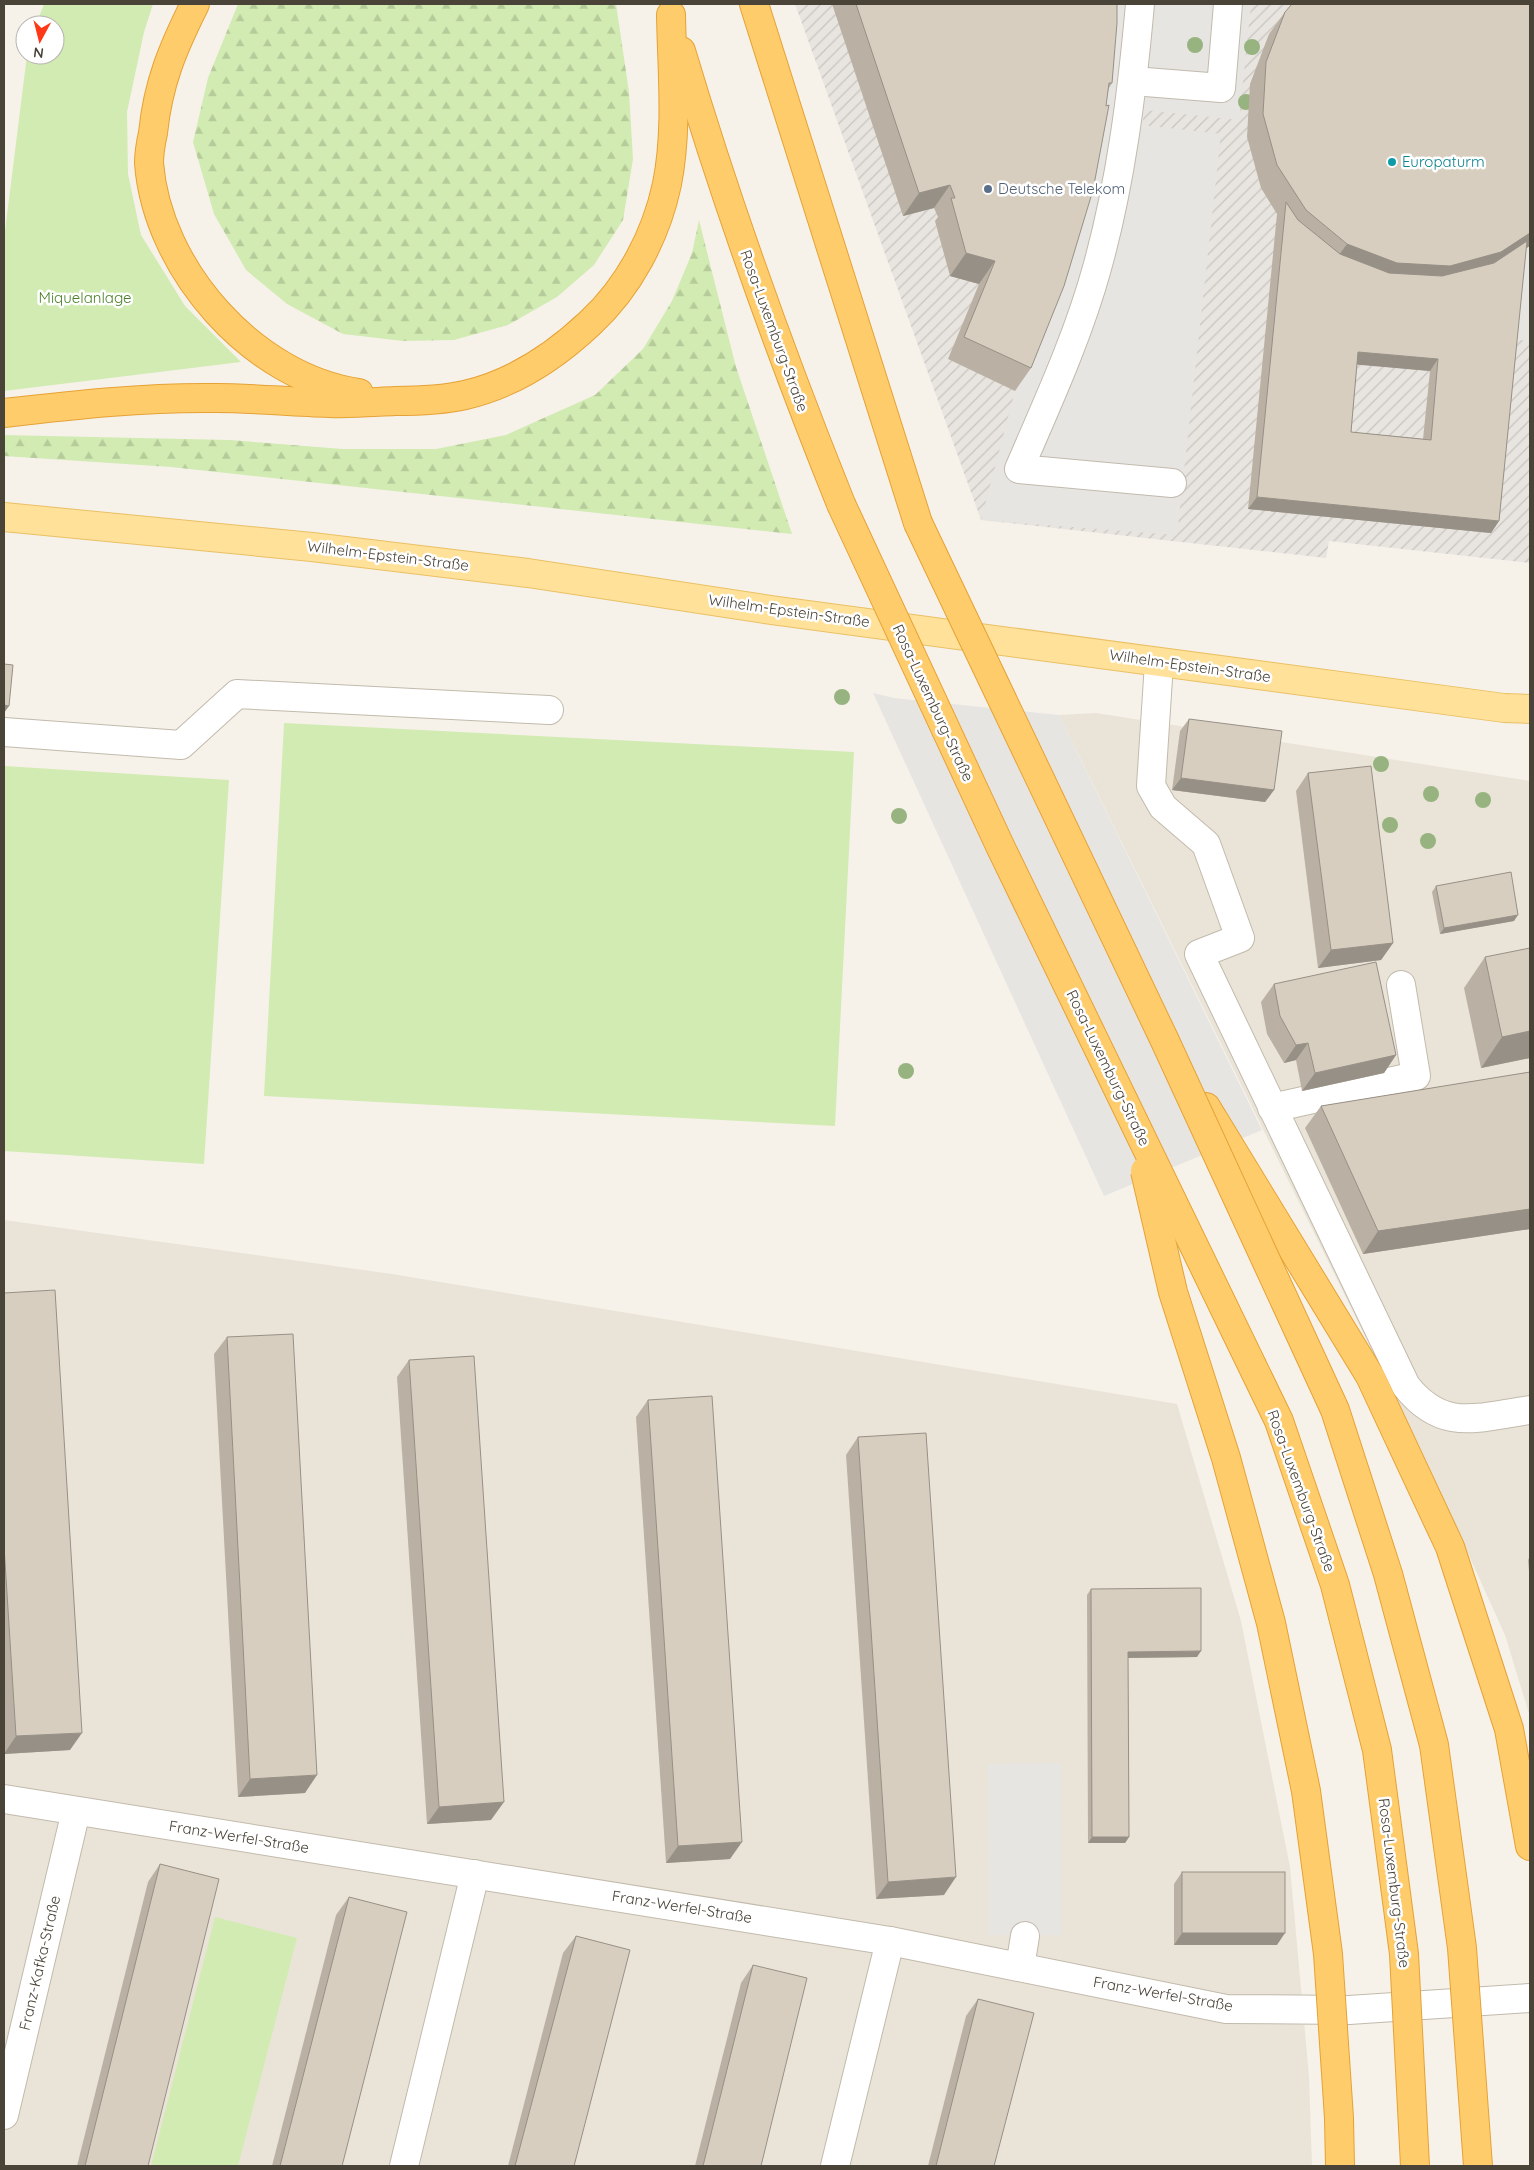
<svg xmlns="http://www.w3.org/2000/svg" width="1534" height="2170" font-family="Quicksand,sans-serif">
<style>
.residential{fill:#eae4d8}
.industrial{fill:url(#industrial-furrows)}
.forest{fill:url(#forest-firs)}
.green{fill:#d2ebb2}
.parking{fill:#e7e5e2}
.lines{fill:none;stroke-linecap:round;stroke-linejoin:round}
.minor-casing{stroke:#c2baac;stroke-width:30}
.major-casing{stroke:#eac064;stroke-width:30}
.highway-casing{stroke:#e5a235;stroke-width:30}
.minor{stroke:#fff;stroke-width:28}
.major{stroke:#ffe19a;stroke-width:28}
.highway{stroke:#ffcc6c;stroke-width:28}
.highway-bridge-casing{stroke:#e5a235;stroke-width:30;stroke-linecap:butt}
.highway-bridge{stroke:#ffcc6c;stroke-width:28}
.tree{fill:#97b37f}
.wall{fill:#bab1a4;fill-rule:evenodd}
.shaded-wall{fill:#979086}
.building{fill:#d8cebf;stroke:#979086;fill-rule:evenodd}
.culture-dot{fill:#0f9aa8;stroke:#fff;stroke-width:2}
.service-dot{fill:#5c6f8a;stroke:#fff;stroke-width:2}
.labels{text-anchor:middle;stroke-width:5;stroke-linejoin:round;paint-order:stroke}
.culture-label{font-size:15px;fill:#0d838f;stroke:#fff;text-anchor:start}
.service-label{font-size:15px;fill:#4e5e75;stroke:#fff;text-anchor:start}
.park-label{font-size:15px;fill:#4a8027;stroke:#fff}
.street-label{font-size:15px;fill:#4a4338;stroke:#fff}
</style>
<defs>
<pattern id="industrial-furrows" width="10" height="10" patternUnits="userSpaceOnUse" patternTransform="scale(1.25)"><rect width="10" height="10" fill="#e8e4df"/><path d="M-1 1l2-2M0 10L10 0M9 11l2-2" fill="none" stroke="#c8c5c0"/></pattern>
<pattern id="forest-firs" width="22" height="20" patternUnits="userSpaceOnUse" patternTransform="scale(1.25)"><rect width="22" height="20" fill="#d2ebb2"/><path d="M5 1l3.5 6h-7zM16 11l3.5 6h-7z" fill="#b6cb9a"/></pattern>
</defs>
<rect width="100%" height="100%" fill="#f6f2ea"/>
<g class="residential">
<polygon points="1096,713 1530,781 1530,1717 1505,1635 1421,1450 1059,715"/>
<polygon points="4,1220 392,1274 1177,1404 1241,1621 1290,1867 1309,2076 1312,2166 4,2166"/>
</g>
<polygon class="industrial" points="795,4 1530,4 1530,563 1329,541 1326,558 981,520"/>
<g class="forest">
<polygon points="238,4 616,4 629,92 633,159 623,220 594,265 557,297 508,325 454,340 403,341 343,334 287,304 246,270 214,214 193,142 208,78"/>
<polygon points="699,220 736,367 792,534 171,467 4,456 4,435 230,440 343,449 436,449 506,435 595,395 643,349 672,301 692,253"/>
</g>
<g class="green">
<polygon points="44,4 153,4 144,32 127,112 128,174 141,235 185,306 241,362 4,391 4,239 27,55 55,55 55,25 36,25"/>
<polygon points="284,723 854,752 835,1126 264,1096"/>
<polygon points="4,766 229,780 204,1164 4,1151"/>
<polygon points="215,1917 297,1938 238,2166 151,2166"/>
</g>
<g class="parking">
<polygon points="1101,4 1251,4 1239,120 1145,110 1142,125 1221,134 1177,535 981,520 1015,391 1033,349"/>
<polygon points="1530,135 1530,341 1510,339"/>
<polygon points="873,693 894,698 1059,715 1262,1130 1104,1196"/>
<polygon points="1061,1763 1061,1935 989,1935 988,1764"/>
</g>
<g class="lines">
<defs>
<g id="minor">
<path d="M1140,4C1132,93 1121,182 1097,268C1078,337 1047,404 1019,469L1172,483"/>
<polyline points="1133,81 1221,88 1228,4"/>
<path d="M1159,663L1151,786L1163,807L1206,844L1240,938L1199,954L1406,1386C1443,1433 1478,1417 1530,1410"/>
<polyline points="4,732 181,745 237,694 549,710"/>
<polyline points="1272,1108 1416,1076 1401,985"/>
<polyline points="4,1799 890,1941 1226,2009 1349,2010 1530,1998"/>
<polyline points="1020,1967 1025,1936"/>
<polyline points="4,2115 76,1811"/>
<polyline points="404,2166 475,1874"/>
<polyline points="835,2166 890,1941"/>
</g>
<polyline id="major" points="4,517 312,547 528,573 771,610 1504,708 1530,709"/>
<g id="highway">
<path d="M195,4C173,48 158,83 153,133C151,142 149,153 149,163C157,269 253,378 359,393"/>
<polyline points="754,4 918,523"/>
<path d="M681,51C727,205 781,355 841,504"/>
<path d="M4,413C74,405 145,397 216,398C253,398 291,402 329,403C351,404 373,402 395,401C418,401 443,400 465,395C513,384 555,356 590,323C629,287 656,236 667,184C678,129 672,71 671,15"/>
<polyline points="1206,1107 1370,1376 1450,1547 1509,1729 1530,1846"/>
</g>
</defs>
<use href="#minor" class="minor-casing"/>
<use href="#major" class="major-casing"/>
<use href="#highway" class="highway-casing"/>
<use href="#minor" class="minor"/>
<use href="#major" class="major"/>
<use href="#highway" class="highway"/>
<defs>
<g id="highway-bridge">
<polyline points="841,504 1001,848 1279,1421 1335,1585 1377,1750 1404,1954 1415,2166"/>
<polyline points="918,523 1165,1041 1335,1410 1388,1574 1434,1745 1462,1948 1478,2166"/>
<polyline points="1145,1171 1173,1292 1226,1458 1271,1623 1306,1791 1328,1954 1339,2118 1340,2166"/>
</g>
</defs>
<use href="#highway-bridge" class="highway-bridge-casing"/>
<use href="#highway-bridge" class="highway-bridge"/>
</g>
<g class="tree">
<circle cx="1195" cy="45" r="8"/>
<circle cx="1252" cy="47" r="8"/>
<circle cx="1246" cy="102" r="8"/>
<circle cx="842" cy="697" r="8"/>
<circle cx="1381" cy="764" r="8"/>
<circle cx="1431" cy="794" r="8"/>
<circle cx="1483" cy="800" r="8"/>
<circle cx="899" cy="816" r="8"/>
<circle cx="1390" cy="825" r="8"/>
<circle cx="1428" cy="841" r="8"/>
<circle cx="906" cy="1071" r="8"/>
</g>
<g class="wall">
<polygon points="832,4 1117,4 1112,83 1109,88 1031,368 1015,391 948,359 979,284 950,276 935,221 938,217 934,208 903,216"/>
<path d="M1285,12L1526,248L1499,521L1491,533L1248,509L1277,214L1261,188L1247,137L1250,84L1269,34ZM1357,364L1430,371L1423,439L1351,432Z"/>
<polygon points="1189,719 1274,790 1265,802 1172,790 1180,731"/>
<polygon points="1308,773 1393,943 1381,960 1318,968 1296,791"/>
<polygon points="1436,886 1514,921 1440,934 1432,892"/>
<polygon points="1485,957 1530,1058 1481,1068 1464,988"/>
<polygon points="1274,984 1396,1055 1384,1073 1302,1091 1296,1060 1284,1063 1267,1034 1261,1002"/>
<polygon points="1530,1072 1530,1229 1363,1254 1305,1128 1321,1106"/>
<polygon points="4,1293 70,1750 4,1754"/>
<polygon points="227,1337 305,1793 238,1797 214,1354"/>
<polygon points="409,1360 491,1820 427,1824 397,1377"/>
<polygon points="648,1400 730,1859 666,1863 636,1417"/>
<polygon points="858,1437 944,1895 876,1899 846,1455"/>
<polygon points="1530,1556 1530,1583 1528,1560"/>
<polygon points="1091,1589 1197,1657 1128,1658 1129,1837 1125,1843 1088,1843 1087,1595"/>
<polygon points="160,1864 148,2166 77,2166 148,1882"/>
<polygon points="1182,1872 1277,1945 1174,1945 1174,1884"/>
<polygon points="349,1897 342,2166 272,2166 336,1915"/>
<polygon points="576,1936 574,2166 508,2166 563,1953"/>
<polygon points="753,1965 761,2166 695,2166 741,1983"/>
<polygon points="978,1999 994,2166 928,2166 966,2016"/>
</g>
<g class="shaded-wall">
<polygon points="950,185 934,208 903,216 919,193"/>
<polygon points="1530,233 1530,246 1485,275 1434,288 1331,266 1347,244"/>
<polygon points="966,253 995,261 979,284 950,276"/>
<polygon points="1358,352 1438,359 1430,371 1350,364"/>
<polygon points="1257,497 1499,521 1491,533 1248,509"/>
<polygon points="4,705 9,706 4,713"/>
<polygon points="1181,778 1274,790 1265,802 1172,790"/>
<polygon points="1518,915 1514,921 1440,934 1444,928"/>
<polygon points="1393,943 1381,960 1318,968 1331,950"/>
<polygon points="1530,1031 1530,1058 1481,1068 1502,1037"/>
<polygon points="1308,1043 1296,1060 1284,1063 1296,1045"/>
<polygon points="1396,1055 1384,1073 1302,1091 1315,1073"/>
<polygon points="1530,1209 1530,1229 1363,1254 1378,1231"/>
<polygon points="1201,1651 1197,1657 1124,1658 1128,1652"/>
<polygon points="82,1733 70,1750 4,1754 16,1736"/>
<polygon points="317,1775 305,1793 238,1797 250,1779"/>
<polygon points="504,1802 491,1820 427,1824 439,1807"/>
<polygon points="1092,1837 1129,1837 1125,1843 1088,1843"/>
<polygon points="742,1842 730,1859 666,1863 678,1846"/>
<polygon points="956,1877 944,1895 876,1899 888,1882"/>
<polygon points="1182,1933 1285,1933 1277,1945 1174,1945"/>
</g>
<g class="building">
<polygon points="856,4 1117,4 1117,23 1112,83 1109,83 1106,106 1109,105 1093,190 1064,286 1031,368 964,337 995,261 966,253 951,198 955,198 950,185 919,193"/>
<polygon points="1292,4 1530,4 1530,233 1501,252 1450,266 1397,263 1347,244 1306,210 1277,165 1263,114 1266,62 1285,12"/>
<path d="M1286,202L1298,220L1340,254L1389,273L1442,276L1494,263L1527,241L1499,521L1257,497ZM1358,352L1438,359L1431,440L1351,432Z"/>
<polygon points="4,664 13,665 9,706 4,705"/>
<polygon points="1189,719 1282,731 1274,790 1181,778"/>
<polygon points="1371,766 1393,943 1331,950 1308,773"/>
<polygon points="1511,872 1518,915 1444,928 1436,886"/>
<polygon points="1530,948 1530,1031 1502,1037 1485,957"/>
<polygon points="1376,962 1396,1055 1315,1073 1308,1043 1296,1045 1280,1016 1274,984"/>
<polygon points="1530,1072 1530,1209 1378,1231 1321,1106"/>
<polygon points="55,1290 82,1733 16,1736 4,1546 4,1293"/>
<polygon points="293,1334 317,1775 250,1779 227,1337"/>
<polygon points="474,1356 504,1802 439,1807 409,1360"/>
<polygon points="712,1396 742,1842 678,1846 648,1400"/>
<polygon points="926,1433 956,1877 888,1882 858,1437"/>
<polygon points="1201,1588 1201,1651 1128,1652 1129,1837 1092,1837 1091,1589"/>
<polygon points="160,1864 219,1879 148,2166 85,2166"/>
<rect x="1182" y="1872" width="103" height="61"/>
<polygon points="349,1897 407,1912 342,2166 280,2166"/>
<polygon points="576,1936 630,1950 574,2166 515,2166"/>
<polygon points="753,1965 807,1978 761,2166 703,2166"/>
<polygon points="978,1999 1034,2013 994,2166 936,2166"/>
</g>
<circle class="culture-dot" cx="1392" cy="162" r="5"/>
<circle class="service-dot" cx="988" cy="189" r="5"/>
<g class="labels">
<g class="culture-label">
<text x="1402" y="167">Europaturm</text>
</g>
<g class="service-label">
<text x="998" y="194">Deutsche Telekom</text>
</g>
<g class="park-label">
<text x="85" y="303">Miquelanlage</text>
</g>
<g class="street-label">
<text transform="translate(774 331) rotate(70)" y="5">Rosa-Luxemburg-Straße</text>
<text transform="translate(388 556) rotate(7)" y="5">Wilhelm-Epstein-Straße</text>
<text transform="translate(789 611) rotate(8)" y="5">Wilhelm-Epstein-Straße</text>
<text transform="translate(1190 666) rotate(8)" y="5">Wilhelm-Epstein-Straße</text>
<text transform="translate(933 703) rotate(65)" y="5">Rosa-Luxemburg-Straße</text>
<text transform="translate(1108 1068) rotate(64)" y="5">Rosa-Luxemburg-Straße</text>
<text transform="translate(1301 1491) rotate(70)" y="5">Rosa-Luxemburg-Straße</text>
<text transform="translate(239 1837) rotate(9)" y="5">Franz-Werfel-Straße</text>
<text transform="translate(1394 1883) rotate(83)" y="5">Rosa-Luxemburg-Straße</text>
<text transform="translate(682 1907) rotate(9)" y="5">Franz-Werfel-Straße</text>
<text transform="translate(40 1963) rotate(-77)" y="5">Franz-Kafka-Straße</text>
<text transform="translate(1163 1994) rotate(10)" y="5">Franz-Werfel-Straße</text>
</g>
</g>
<rect width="1534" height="2170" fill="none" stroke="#4a4338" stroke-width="10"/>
<g transform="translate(40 40) rotate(187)"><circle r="24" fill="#ffffff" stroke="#b7b4af"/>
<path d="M0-4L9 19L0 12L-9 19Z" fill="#ff3818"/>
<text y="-8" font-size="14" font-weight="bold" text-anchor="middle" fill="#4a4338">N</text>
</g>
</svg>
